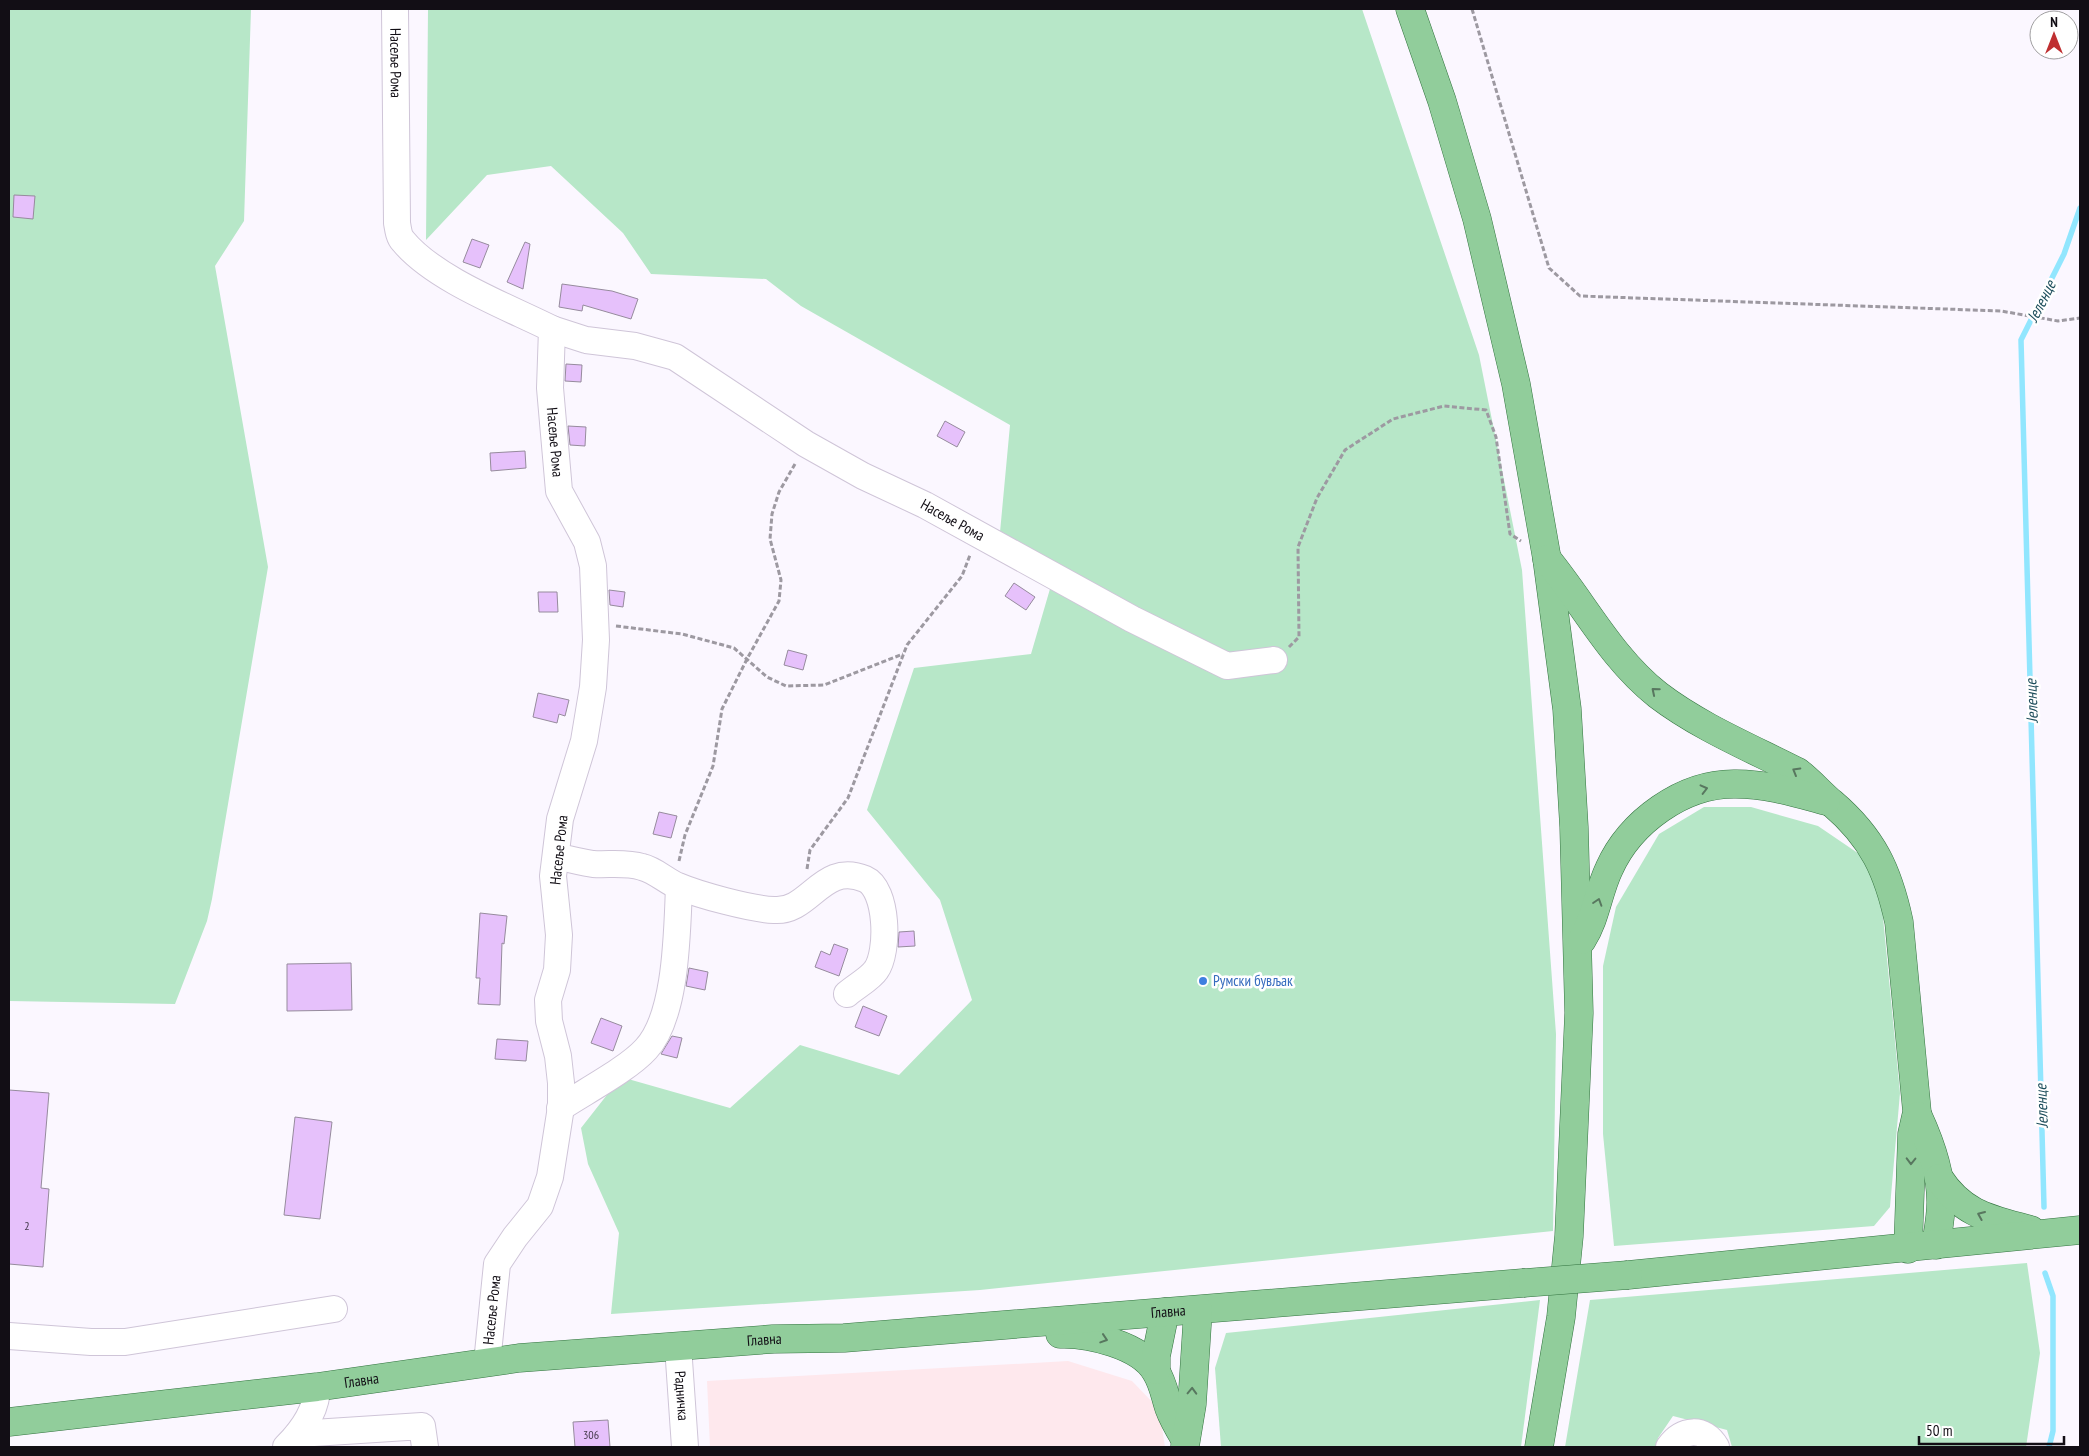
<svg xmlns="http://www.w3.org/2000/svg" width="2089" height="1456" font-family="'PT Sans Narrow',sans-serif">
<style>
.commercial{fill:#fee8ed}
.green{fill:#b7e7c8}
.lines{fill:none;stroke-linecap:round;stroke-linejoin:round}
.stream{stroke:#91e6fe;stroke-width:5.5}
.building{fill:#e6c1fb;stroke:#968b9d}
.minor-casing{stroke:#cfc5d8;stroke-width:28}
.major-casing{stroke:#347441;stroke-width:29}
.path{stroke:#9d99a1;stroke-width:3;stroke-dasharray:5 2.5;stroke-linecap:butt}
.minor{stroke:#fff;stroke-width:26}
.major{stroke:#91cd9b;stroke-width:28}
.major-bridge-casing{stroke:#347441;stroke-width:29;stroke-linecap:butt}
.major-bridge{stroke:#91cd9b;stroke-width:28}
.oneway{stroke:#58775f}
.shop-dot{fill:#3f7fe0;stroke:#fff;stroke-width:2}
.labels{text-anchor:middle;stroke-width:5;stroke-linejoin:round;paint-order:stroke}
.number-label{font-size:12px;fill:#473b4e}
.street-label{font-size:15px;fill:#120e15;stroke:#fff}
.shop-label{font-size:15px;fill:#366cbe;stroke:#fff;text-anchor:start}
.water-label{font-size:16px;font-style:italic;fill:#1c4d5a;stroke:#fff}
</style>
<rect width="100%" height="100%" fill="#fbf7ff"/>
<polygon class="commercial" points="1068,1361 1132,1381 1159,1409 1165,1447 710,1447 707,1381"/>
<g class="green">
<polygon points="9,9 251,9 244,221 215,266 268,567 212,899 207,921 175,1004 9,1001"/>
<polygon points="428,9 1362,9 1479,355 1522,570 1556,1034 1553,1231 980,1290 611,1314 619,1233 588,1164 581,1128 621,1077 730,1108 800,1045 899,1075 972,1000 940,900 867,810 914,668 1031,654 1052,582 999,543 1010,425 801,306 766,279 651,274 623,233 551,166 487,175 426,240"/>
<polygon points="1704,807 1751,807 1818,826 1868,860 1882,907 1900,1093 1890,1207 1874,1226 1614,1246 1603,1134 1603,966 1616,907 1659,834"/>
<polygon points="2027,1263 2040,1353 2026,1447 1732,1447 1727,1430 1673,1416 1658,1438 1656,1447 1565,1447 1590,1300"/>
<polygon points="1540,1300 1521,1447 1221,1447 1215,1368 1226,1333"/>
</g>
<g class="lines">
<g class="stream">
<polyline points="2044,1207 2021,340 2064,254 2080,208"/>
<polyline points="2045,1273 2053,1296 2053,1431 2049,1447"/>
</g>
</g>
<g class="building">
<polygon points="14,195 35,196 33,219 13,217"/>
<polygon points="472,239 489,245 480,268 463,262"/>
<polygon points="525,242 530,244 523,289 507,282"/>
<polygon points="562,284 612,291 638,299 631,319 583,305 582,311 559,307"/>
<polygon points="566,364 582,365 581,382 565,381"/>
<polygon points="945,421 965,432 957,447 937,436"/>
<polygon points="568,426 586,427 585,446 570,445"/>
<polygon points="525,451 526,468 491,471 490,453"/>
<polygon points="1014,583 1035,597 1026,610 1005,596"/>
<polygon points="609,590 625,592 623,607 610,605"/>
<polygon points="538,592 557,592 558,612 539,612"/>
<polygon points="788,650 807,655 803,670 784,665"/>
<polygon points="538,693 569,700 565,716 559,714 557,723 533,717"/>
<polygon points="659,812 677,816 671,838 653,834"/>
<polygon points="480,913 507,916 504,944 502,943 500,1005 478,1004 480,978 476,978"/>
<polygon points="914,931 915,946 898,947 899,932"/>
<polygon points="834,944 848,949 839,976 815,967 821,951 830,955"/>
<polygon points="351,963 352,1010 287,1011 287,964"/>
<polygon points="689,968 708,972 705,990 686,986"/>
<polygon points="863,1006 887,1016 879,1036 855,1027"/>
<polygon points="601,1018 622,1026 613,1051 591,1043"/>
<polygon points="672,1036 682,1038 677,1058 661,1054"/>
<polygon points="497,1039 528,1041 526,1061 495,1059"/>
<polygon points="9,1090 49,1093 41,1188 49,1189 43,1267 9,1264"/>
<polygon points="295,1117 332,1122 320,1219 284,1215"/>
<polygon points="608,1420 610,1447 575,1447 573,1422"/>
</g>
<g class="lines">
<defs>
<g id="minor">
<path id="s1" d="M395,9L397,223C398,229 399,237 403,241C434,279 508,307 552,329L550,388L559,491L587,542L593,566L596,640L593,687L584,741L560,819L553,876L559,935L557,970L548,1000L549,1021L558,1056L561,1083V1107L550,1177L540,1206L515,1237L497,1264L487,1363"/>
<path id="s2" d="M552,329L586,340L635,346L675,357L806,444L863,476L925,505L1132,619L1227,666L1274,660"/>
<path d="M556,856C568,859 580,862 593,864C609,865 626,862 642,867C655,870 666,881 678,886C699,895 751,909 774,910C810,913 822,861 865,879C888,889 889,952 876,970C870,979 856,986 847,994"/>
<path d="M560,1108C584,1092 628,1069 646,1049C677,1016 677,931 679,887"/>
<polyline points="9,1336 91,1342 125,1342 334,1309"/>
<path id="s3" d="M678,1346L685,1447"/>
<polyline points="298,1434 422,1426 425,1447"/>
<path d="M286,1447C301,1432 317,1410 317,1387"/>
<path d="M1669,1447C1682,1429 1704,1426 1716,1447"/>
</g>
<g id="major">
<polyline points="1410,9 1442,101 1477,219 1516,384 1547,559 1567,709 1574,827 1579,1013 1569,1236 1561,1317 1539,1447"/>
<path d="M1547,559C1584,604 1611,658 1658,695C1700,727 1751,748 1798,772C1811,782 1820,793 1832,803C1873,838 1888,871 1899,922L1917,1112L1912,1134L1908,1249"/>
<path d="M1582,940C1596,918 1598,892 1609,869C1630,822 1683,783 1736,784C1768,784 1796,793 1826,801"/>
<path d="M1918,1116C1930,1142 1941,1174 1941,1202C1941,1217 1938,1231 1936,1245"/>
<path d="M1939,1178C1963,1215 1991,1219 2031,1230"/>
<polyline points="1628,1275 2080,1230"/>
<path d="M1060,1334C1088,1333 1141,1345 1156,1372C1163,1383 1165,1396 1169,1408C1173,1419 1179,1429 1185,1439"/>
<polyline points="1156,1370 1156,1356 1165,1312"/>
<path id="s4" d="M9,1422L317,1387L519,1358L773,1339L844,1338L1523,1283"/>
<polyline points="1185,1446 1192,1404 1198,1310"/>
</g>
</defs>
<use href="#minor" class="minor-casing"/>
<use href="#major" class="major-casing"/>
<g class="path">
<polyline points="1472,9 1549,268 1580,296 2001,311 2058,321 2080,318"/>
<polyline points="616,626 682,634 734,648 767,677 786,686 824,685 903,654"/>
<polyline points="1289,647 1299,637 1298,547 1317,498 1345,450 1393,419 1444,406 1486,410 1496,437 1510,534 1521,541"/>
<polyline points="679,861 685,835 713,766 722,709 747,659 779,601 781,580 770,539 772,514 779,492 795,464"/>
<polyline points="807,869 810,850 848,798 907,645 962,576 970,555"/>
</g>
<use href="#minor" class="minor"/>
<use href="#major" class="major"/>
<defs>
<polyline id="major-bridge" points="1523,1283 1628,1275"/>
</defs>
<use href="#major-bridge" class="major-bridge-casing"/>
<use href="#major-bridge" class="major-bridge"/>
</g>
<defs><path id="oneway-chevron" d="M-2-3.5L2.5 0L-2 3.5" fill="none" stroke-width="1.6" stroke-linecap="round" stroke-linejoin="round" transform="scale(1.25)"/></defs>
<g class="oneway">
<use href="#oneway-chevron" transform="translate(1655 691) rotate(-140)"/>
<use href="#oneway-chevron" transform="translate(1796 771) rotate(-150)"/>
<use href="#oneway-chevron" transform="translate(1704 789) rotate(-14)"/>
<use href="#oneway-chevron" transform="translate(1598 902) rotate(-72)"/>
<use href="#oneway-chevron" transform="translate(1911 1161) rotate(91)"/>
<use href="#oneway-chevron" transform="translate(1981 1215) rotate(-157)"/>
<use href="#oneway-chevron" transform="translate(1104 1339) rotate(18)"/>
<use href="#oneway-chevron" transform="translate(1192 1391) rotate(-88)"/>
</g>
<circle class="shop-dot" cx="1203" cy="981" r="5"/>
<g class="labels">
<g class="number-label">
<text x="27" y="1230">2</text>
<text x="591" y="1439">306</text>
</g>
<g class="street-label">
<text dy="5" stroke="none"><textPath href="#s1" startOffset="54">Насеље Рома</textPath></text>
<text dy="5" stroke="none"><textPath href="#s1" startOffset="521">Насеље Рома</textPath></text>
<text dy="5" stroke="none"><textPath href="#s2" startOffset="449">Насеље Рома</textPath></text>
<text transform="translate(559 850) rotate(-84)" y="5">Насеље Рома</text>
<text transform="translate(492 1310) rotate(-84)" y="5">Насеље Рома</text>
<text dy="5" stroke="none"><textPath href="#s4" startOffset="1165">Главна</textPath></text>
<text dy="5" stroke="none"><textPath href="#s4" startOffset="760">Главна</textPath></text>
<text dy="5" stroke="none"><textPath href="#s4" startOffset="355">Главна</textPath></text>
<text dy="5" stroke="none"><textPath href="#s3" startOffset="50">Радничка</textPath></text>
</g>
<g class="shop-label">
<text x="1213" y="986">Румски бувљак</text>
</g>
<g class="water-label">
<text transform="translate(2041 301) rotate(-63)" y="6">Јеленце</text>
<text transform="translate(2031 701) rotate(-92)" y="6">Јеленце</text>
<text transform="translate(2041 1106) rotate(-92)" y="6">Јеленце</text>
</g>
</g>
<rect width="2089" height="1456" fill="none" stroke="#120e15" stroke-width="20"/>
<g transform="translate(2054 35)"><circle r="24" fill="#ffffff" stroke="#a09fa1"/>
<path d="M0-4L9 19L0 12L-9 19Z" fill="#bf2f31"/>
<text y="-8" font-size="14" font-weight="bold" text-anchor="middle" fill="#120e15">N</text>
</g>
<path d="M1919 1436v8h145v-8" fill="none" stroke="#120e15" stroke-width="2.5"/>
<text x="1926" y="1436" font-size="15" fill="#120e15" stroke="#ffffff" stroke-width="4" paint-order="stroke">50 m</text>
</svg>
